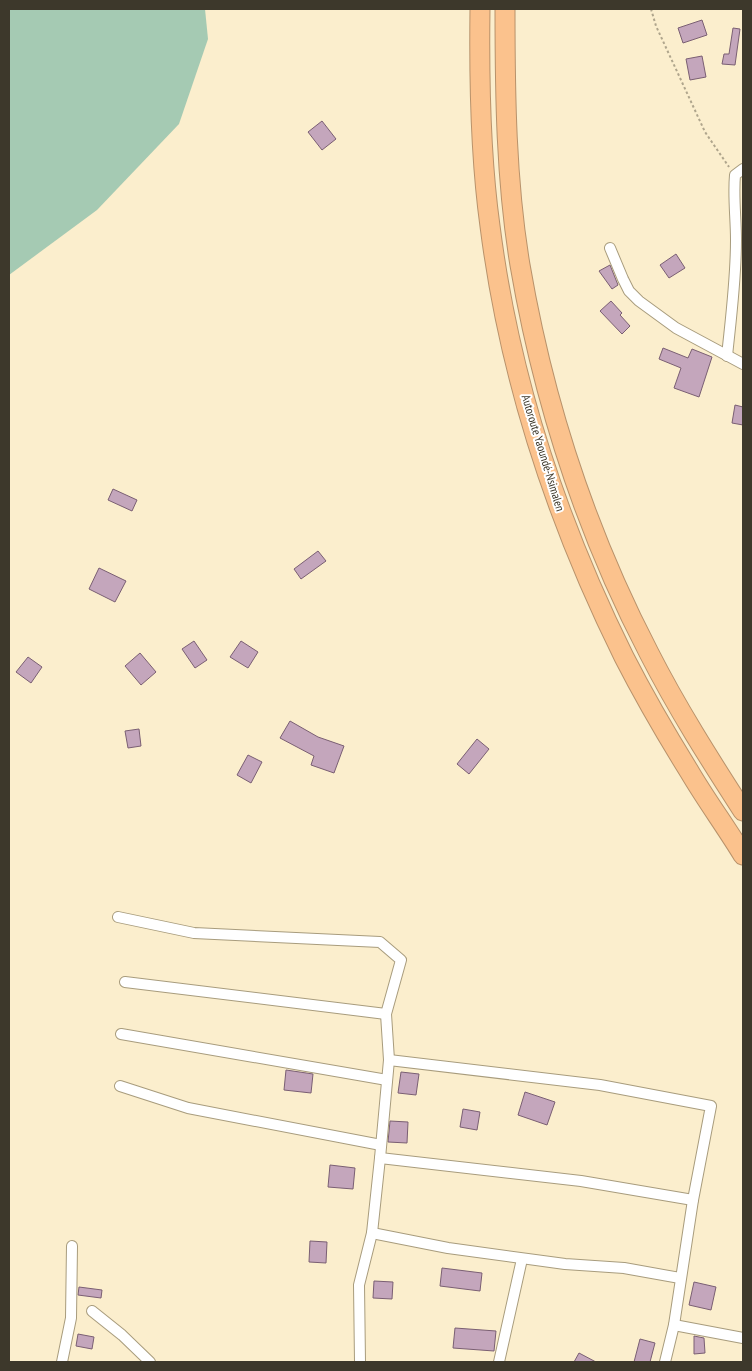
<svg xmlns="http://www.w3.org/2000/svg" width="752" height="1371" font-family="'PT Sans Narrow',sans-serif">
<style>
.green{fill:#a5cab3}
.building{fill:#c4a6bc;stroke:#7a5f73}
.lines{fill:none;stroke-linecap:round;stroke-linejoin:round}
.minor-casing{stroke:#a89c7d;stroke-width:12}
.motorway-casing{stroke:#b8926b;stroke-width:21}
.path{stroke:#afa58c;stroke-width:2;stroke-dasharray:2.5 2.5;stroke-linecap:butt}
.minor{stroke:#fff;stroke-width:10}
.motorway{stroke:#fbc28d;stroke-width:19}
.labels{text-anchor:middle;stroke-width:4;stroke-linejoin:round;paint-order:stroke}
.street-label{font-size:12px;fill:#3d382b;stroke:#fff}
</style>
<rect width="100%" height="100%" fill="#fbeecd"/>
<polygon class="green" points="9,9 205,9 208,39 179,124 97,210 9,275"/>
<g class="building">
<polygon points="702,20 707,35 683,43 678,28"/>
<polygon points="733,28 740,29 735,65 722,64 724,54 729,54"/>
<polygon points="702,56 706,77 690,80 686,59"/>
<polygon points="322,121 336,139 322,150 308,132"/>
<polygon points="676,254 685,268 669,278 660,265"/>
<polygon points="610,265 618,285 612,289 599,271"/>
<polygon points="611,301 622,313 620,315 630,326 622,334 600,311"/>
<polygon points="663,348 688,358 692,349 712,357 699,397 674,388 681,368 659,359"/>
<polygon points="735,405 743,407 743,425 732,423"/>
<polygon points="113,489 137,500 132,511 108,500"/>
<polygon points="318,551 326,561 301,579 294,569"/>
<polygon points="99,568 126,581 115,602 89,589"/>
<polygon points="194,641 207,660 195,668 182,649"/>
<polygon points="241,641 258,652 248,668 230,657"/>
<polygon points="140,653 156,672 141,685 125,666"/>
<polygon points="28,657 42,667 31,683 16,672"/>
<polygon points="290,721 318,737 344,746 334,773 311,765 314,756 280,738"/>
<polygon points="139,729 141,746 128,748 125,731"/>
<polygon points="477,739 489,749 469,774 457,764"/>
<polygon points="248,755 262,762 251,783 237,775"/>
<polygon points="286,1070 313,1074 311,1093 284,1090"/>
<polygon points="401,1072 419,1074 416,1095 398,1093"/>
<polygon points="525,1092 555,1102 547,1125 518,1115"/>
<polygon points="463,1109 480,1112 477,1130 460,1127"/>
<polygon points="390,1121 408,1122 407,1143 388,1142"/>
<polygon points="330,1165 355,1168 353,1189 328,1187"/>
<polygon points="310,1241 327,1242 326,1263 309,1262"/>
<polygon points="442,1268 482,1273 480,1291 440,1286"/>
<polygon points="374,1281 393,1282 392,1299 373,1298"/>
<polygon points="694,1282 716,1287 711,1310 689,1305"/>
<polygon points="79,1287 102,1290 101,1298 78,1295"/>
<polygon points="455,1328 496,1331 494,1351 453,1348"/>
<polygon points="78,1334 94,1337 92,1349 76,1346"/>
<polygon points="694,1336 704,1338 705,1353 694,1354"/>
<polygon points="640,1339 655,1343 650,1362 634,1362"/>
<polygon points="579,1353 596,1362 574,1362"/>
</g>
<g class="lines">
<defs>
<g id="minor">
<polyline points="610,248 623,279 629,291 639,301 676,328 743,364"/>
<path d="M727,356C731,317 736,280 736,240C736,218 733,197 735,175L743,169"/>
<polyline points="118,917 194,933 380,942 401,960 386,1014 389,1060 380,1158 372,1233 359,1285 360,1362"/>
<polyline points="125,982 386,1014"/>
<polyline points="121,1034 387,1080"/>
<polyline points="389,1060 600,1085 711,1106 693,1200 674,1325 665,1362"/>
<polyline points="120,1086 188,1108 381,1145"/>
<polyline points="380,1158 581,1181 693,1200"/>
<polyline points="372,1233 448,1248 565,1264 624,1268 680,1278"/>
<polyline points="92,1311 122,1335 150,1362"/>
<polyline points="674,1325 743,1338"/>
<polyline points="62,1362 71,1318 72,1246"/>
<polyline points="499,1362 522,1259"/>
</g>
<g id="motorway">
<path d="M480,9C479,81 480,154 490,226C509,376 557,522 624,657C644,696 666,734 689,771C706,800 726,827 743,855"/>
<path d="M505,9C505,94 506,181 520,265C543,399 586,532 649,653C677,708 710,760 743,811"/>
</g>
</defs>
<use href="#minor" class="minor-casing"/>
<use href="#motorway" class="motorway-casing"/>
<polyline class="path" points="651,9 656,26 705,132 729,167"/>
<use href="#minor" class="minor"/>
<use href="#motorway" class="motorway"/>
</g>
<g class="labels">
<g class="street-label">
<text transform="translate(543 453) rotate(73)" y="4">Autoroute Yaoundé-Nsimalen</text>
</g>
</g>
<rect width="752" height="1371" fill="none" stroke="#3d382b" stroke-width="20"/>
</svg>
